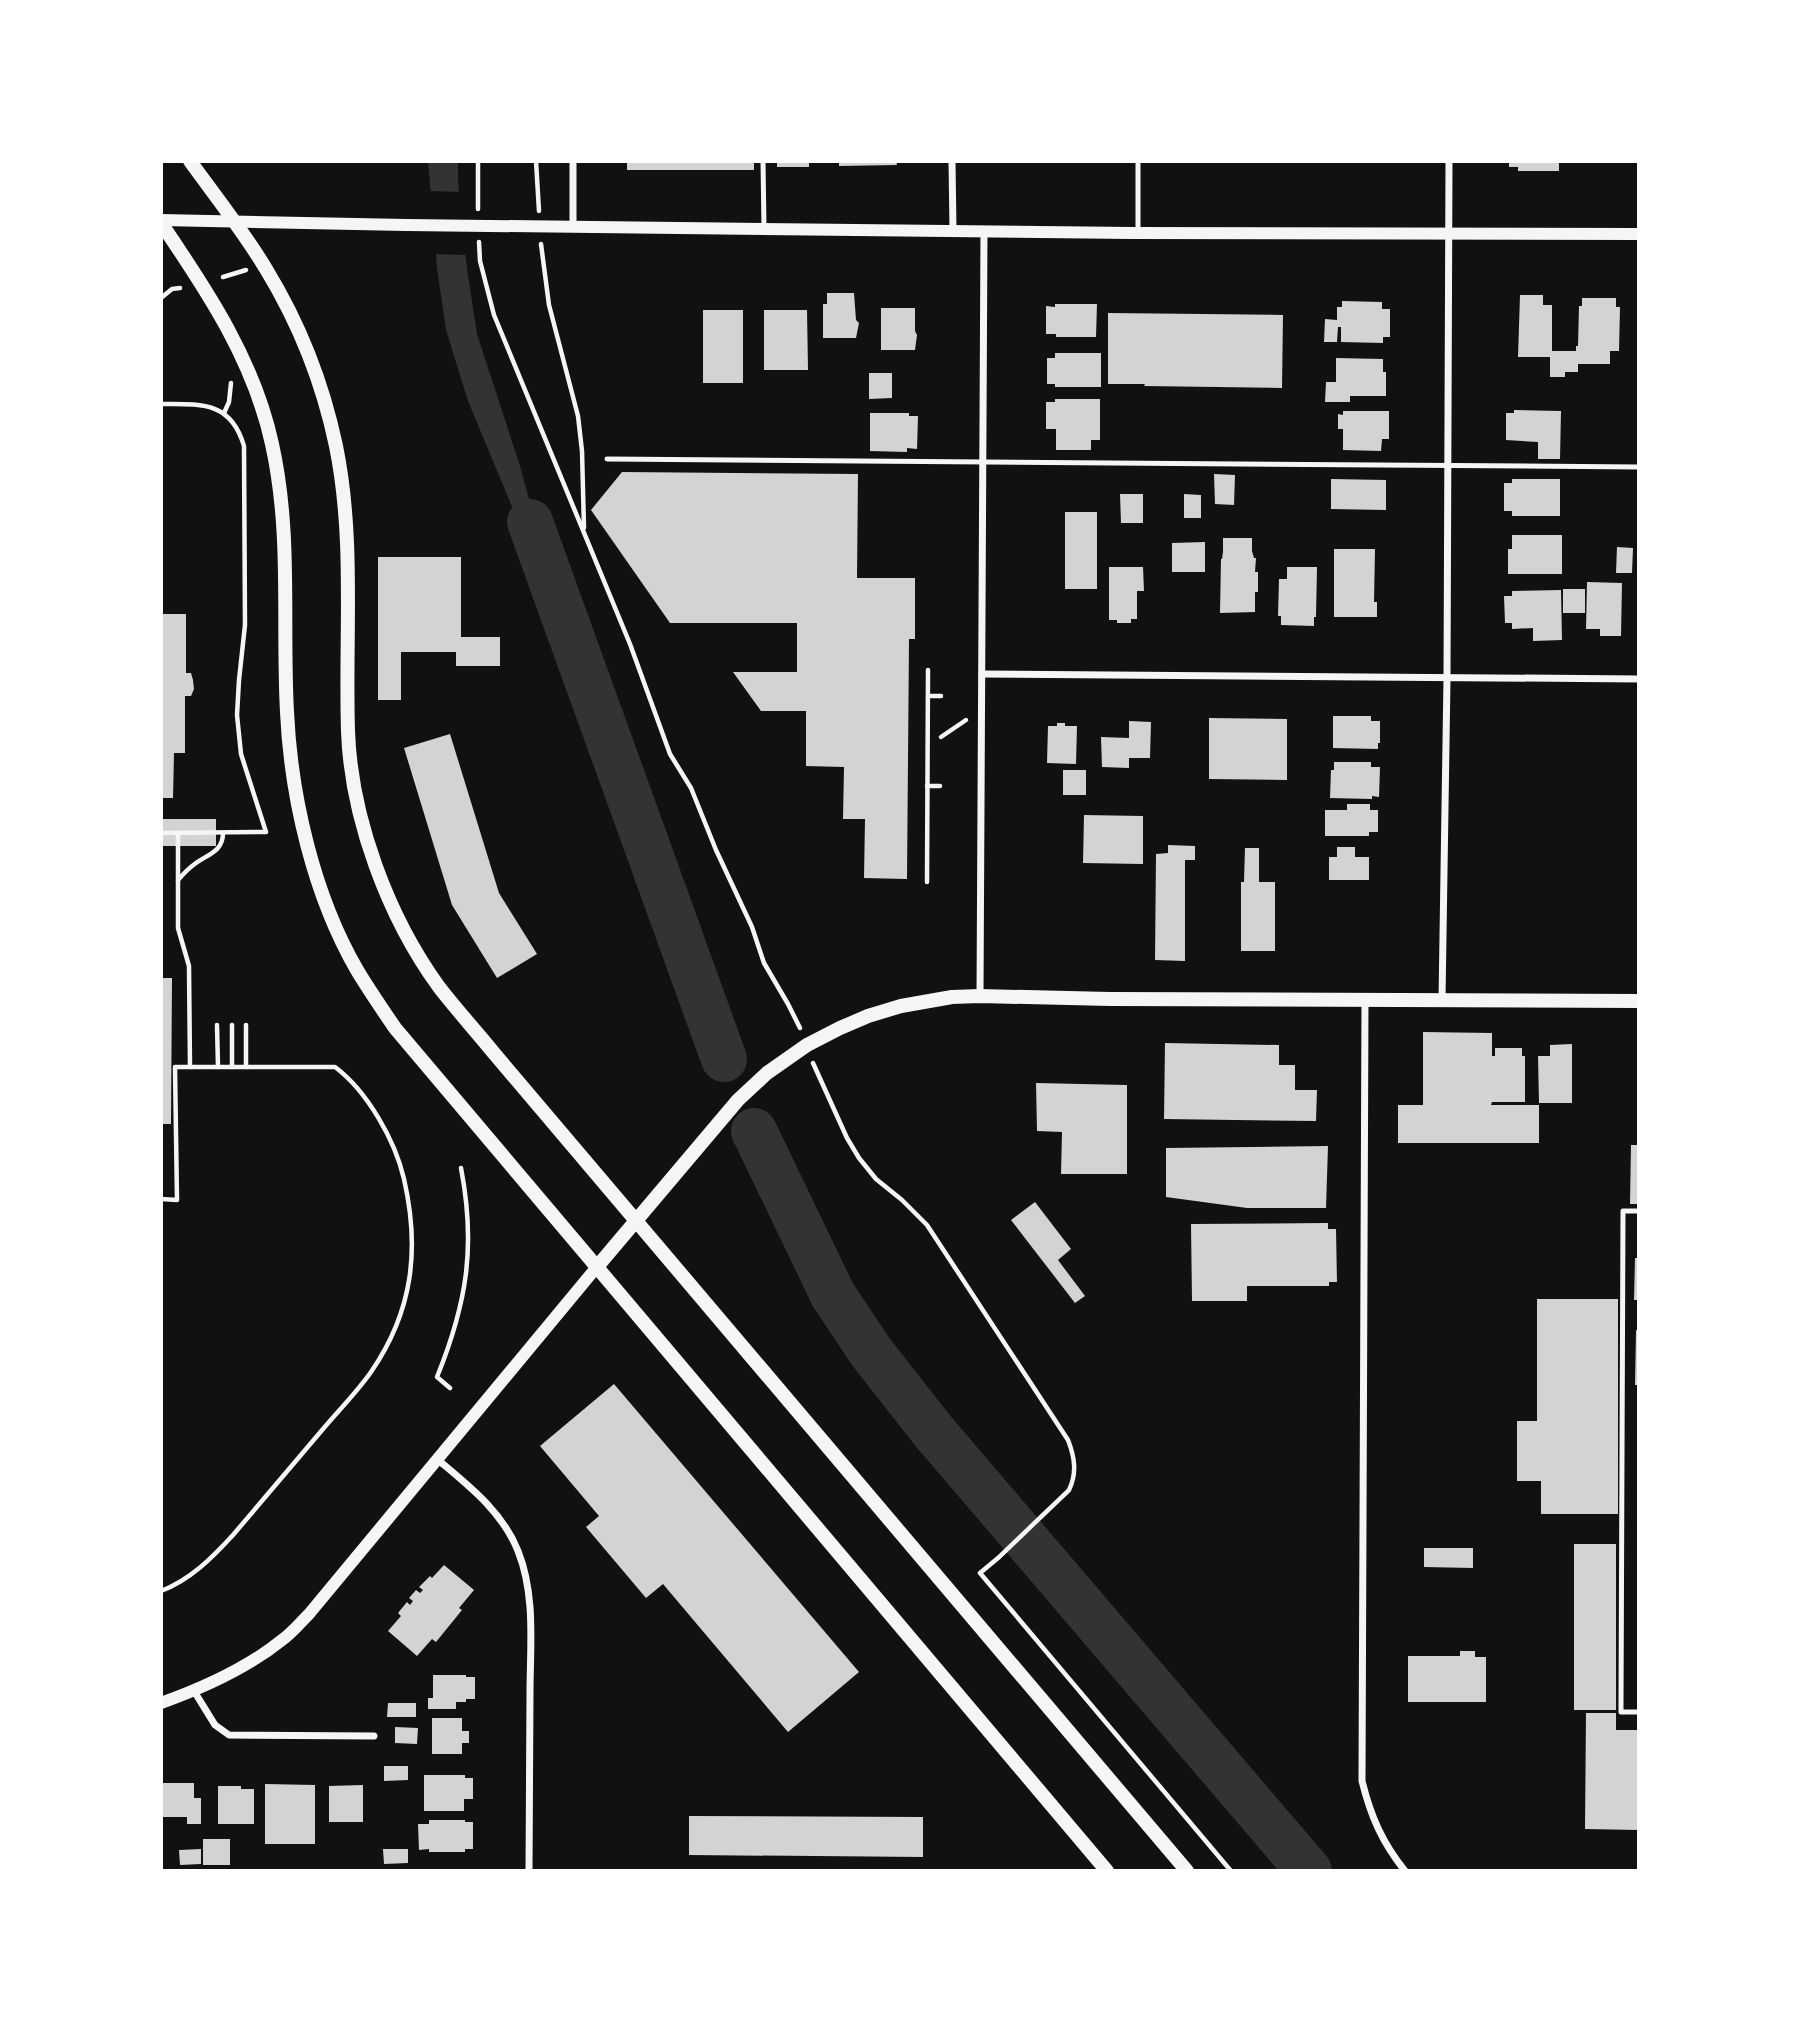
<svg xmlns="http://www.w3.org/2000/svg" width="1800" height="2032" font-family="Helvetica,sans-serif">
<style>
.water{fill:#333}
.pier{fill:#111}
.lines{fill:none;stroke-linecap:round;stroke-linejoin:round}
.river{stroke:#333;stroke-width:46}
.building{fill:#d3d3d3}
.path{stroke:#f5f5f5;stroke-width:4.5}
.service{stroke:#f5f5f5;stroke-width:5}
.minor{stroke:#f5f5f5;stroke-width:7}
.tertiary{stroke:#f5f5f5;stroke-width:12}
.secondary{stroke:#f5f5f5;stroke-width:14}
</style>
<rect width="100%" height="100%" fill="#111"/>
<polygon class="water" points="428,161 458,161 458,180 467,269 477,334 520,466 551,579 515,514 468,401 446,330 437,268"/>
<polygon class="pier" points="427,191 463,192 469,255 433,254"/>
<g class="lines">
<g class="river">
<polyline points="530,522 724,1059"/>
<polyline points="754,1131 833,1295 871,1352 933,1431 1309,1871"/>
</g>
</g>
<g class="building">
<rect x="627" y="161" width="127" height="9"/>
<rect x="777" y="161" width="32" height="6"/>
<polygon points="839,161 896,161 897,165 839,166"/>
<polygon points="1509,161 1559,161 1559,171 1518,171 1518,167 1509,167"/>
<polygon points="827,293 854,293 856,320 859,323 856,338 823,338 823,304 827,304"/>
<polygon points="1520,295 1543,295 1543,305 1552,305 1552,351 1576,351 1576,346 1578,346 1579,306 1582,306 1582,298 1616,298 1616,307 1620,307 1619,351 1610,351 1610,364 1578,364 1578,372 1565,372 1565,377 1550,377 1550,357 1518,357"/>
<polygon points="1342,301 1382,302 1382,309 1390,309 1390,337 1383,337 1383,343 1341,342 1341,327 1338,327 1337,342 1324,342 1325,319 1337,320 1337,307 1342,307"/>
<polygon points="1055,304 1097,304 1096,337 1056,337 1056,334 1046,334 1046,306 1055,307"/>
<polygon points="881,308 915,308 915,331 917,335 915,350 881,350"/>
<rect x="703" y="310" width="40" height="73"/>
<polygon points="764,310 807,310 808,370 764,370"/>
<polygon points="1108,313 1283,315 1282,388 1144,386 1145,384 1108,384"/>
<polygon points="1055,353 1101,353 1101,387 1055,387 1055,384 1047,384 1047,358 1055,358"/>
<polygon points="1336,358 1383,359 1383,372 1386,372 1386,396 1350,396 1350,402 1325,402 1326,382 1336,382"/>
<polygon points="869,373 892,373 892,398 869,399"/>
<polygon points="1055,399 1100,399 1100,440 1091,440 1091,450 1056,450 1056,429 1046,429 1046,402 1055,402"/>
<polygon points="1514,410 1561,411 1560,459 1538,459 1538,442 1506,440 1506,413 1514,413"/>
<polygon points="1343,411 1389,411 1389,439 1382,439 1381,451 1343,450 1343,429 1338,429 1338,414 1343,415"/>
<polygon points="870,413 909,413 909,416 918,416 917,449 907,448 907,452 870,451"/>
<polygon points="622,472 858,474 857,578 915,578 915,639 909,639 907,879 864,878 865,819 843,819 844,767 806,766 806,711 761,711 733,672 797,672 797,623 670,623 591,510"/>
<polygon points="1214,474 1235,475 1234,505 1215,504"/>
<polygon points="1331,479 1386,480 1386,510 1331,509"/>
<polygon points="1512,479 1560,479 1560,516 1512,516 1512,511 1504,511 1504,483 1512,483"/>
<polygon points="1120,494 1143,494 1143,523 1121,523"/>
<polygon points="1184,494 1201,495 1201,518 1184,518"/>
<rect x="1065" y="512" width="32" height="77"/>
<polygon points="1512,535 1562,535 1562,574 1508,574 1508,549 1512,549"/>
<polygon points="1223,538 1252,538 1252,551 1254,558 1256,558 1255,572 1258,572 1258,592 1255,592 1255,612 1220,613 1221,559 1222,559 1223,552"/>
<polygon points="1205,542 1205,572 1172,572 1172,543"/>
<polygon points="1617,547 1633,548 1632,573 1616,573"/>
<polygon points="1334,549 1375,549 1374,602 1377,602 1377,617 1334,617"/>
<polygon points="378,557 461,557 461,637 500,637 500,666 456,666 456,652 401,652 401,700 378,700"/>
<polygon points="1109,567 1143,567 1144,591 1137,591 1137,619 1131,619 1131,623 1117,623 1117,620 1109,620"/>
<polygon points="1287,567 1317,567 1316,617 1314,617 1314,626 1281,625 1281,616 1278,616 1279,579 1287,579"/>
<polygon points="1587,582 1622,583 1621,636 1600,636 1600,629 1586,629"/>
<rect x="1563" y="589" width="22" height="24"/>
<polygon points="1561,590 1562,640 1533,641 1533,628 1512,629 1512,623 1505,623 1504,596 1512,596 1512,591"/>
<polygon points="161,614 186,614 186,673 191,673 193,680 194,689 191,696 185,696 185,753 174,753 173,798 161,798"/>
<polygon points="1333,716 1371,716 1371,721 1380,721 1380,743 1378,743 1378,749 1333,748"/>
<polygon points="1209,718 1287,719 1287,780 1209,779"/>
<polygon points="1129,721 1151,722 1150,758 1129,758 1129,768 1102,767 1101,737 1129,738"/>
<polygon points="1057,723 1065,723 1065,726 1077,726 1076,764 1047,763 1048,726 1057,726"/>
<polygon points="450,734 499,893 537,954 497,978 452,905 404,748"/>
<polygon points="1334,762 1371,762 1371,767 1380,767 1379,797 1372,796 1372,799 1330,798 1331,770 1334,770"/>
<rect x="1063" y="770" width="23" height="25"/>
<polygon points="1347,804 1370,804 1370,810 1378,810 1378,832 1369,832 1369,836 1325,836 1325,810 1347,810"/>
<polygon points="1084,815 1143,816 1143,864 1083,863"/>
<rect x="161" y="819" width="55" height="27"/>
<polygon points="1168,845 1195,846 1195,860 1185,860 1185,961 1155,960 1156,854 1168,853"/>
<polygon points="1337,847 1355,847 1355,857 1369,857 1369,880 1329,880 1329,857 1337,857"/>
<polygon points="1245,848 1259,848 1259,882 1275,882 1275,951 1241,951 1241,882 1244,882"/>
<polygon points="161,978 172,978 171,1124 161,1124"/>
<polygon points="1423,1032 1492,1033 1492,1056 1495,1056 1495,1048 1522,1048 1522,1056 1525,1056 1525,1102 1492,1102 1491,1105 1539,1105 1539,1143 1398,1143 1398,1105 1423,1105"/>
<polygon points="1165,1043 1279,1045 1279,1065 1295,1065 1295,1090 1317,1090 1316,1121 1164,1119"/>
<polygon points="1572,1044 1572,1103 1539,1103 1538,1056 1550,1056 1550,1045"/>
<polygon points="1036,1083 1127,1085 1127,1174 1061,1174 1062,1132 1037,1131"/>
<polygon points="1631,1145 1639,1145 1639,1204 1630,1204"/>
<polygon points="1328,1146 1326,1208 1247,1208 1166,1197 1166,1148"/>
<polygon points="1035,1202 1071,1249 1058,1260 1085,1296 1075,1303 1011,1220"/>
<polygon points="1328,1223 1328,1229 1336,1229 1337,1282 1329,1282 1329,1286 1247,1286 1247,1301 1192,1301 1191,1224"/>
<polygon points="1635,1258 1639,1258 1639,1300 1634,1300"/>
<polygon points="1537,1299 1618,1299 1618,1514 1541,1514 1541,1481 1517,1481 1517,1421 1537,1421"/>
<polygon points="1636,1330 1639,1330 1639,1385 1635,1385"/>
<polygon points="614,1384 859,1672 788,1732 663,1584 646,1598 586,1527 599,1516 540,1446"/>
<rect x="1574" y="1544" width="42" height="166"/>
<polygon points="1424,1548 1473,1548 1473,1568 1424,1567"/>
<polygon points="444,1565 474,1590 459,1608 462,1610 436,1642 432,1639 417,1656 388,1631 401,1616 398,1613 407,1602 410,1605 413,1601 409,1598 416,1590 420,1593 423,1590 419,1587 430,1576 432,1578"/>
<polygon points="1460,1651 1475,1651 1475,1657 1486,1657 1486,1702 1408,1702 1408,1656 1460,1656"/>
<polygon points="433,1675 466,1675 466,1677 475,1677 475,1699 466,1699 466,1702 456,1702 456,1709 428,1709 428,1698 433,1698"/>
<polygon points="388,1703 416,1703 416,1717 387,1717"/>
<polygon points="1586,1713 1616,1713 1616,1730 1639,1730 1639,1830 1585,1829"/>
<polygon points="432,1718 462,1718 462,1731 469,1731 469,1743 462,1743 462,1754 432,1754"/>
<polygon points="395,1727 418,1728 417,1744 395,1743"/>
<polygon points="384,1766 408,1766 408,1780 384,1781"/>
<polygon points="424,1775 465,1775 465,1778 473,1778 473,1799 464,1799 464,1811 424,1811"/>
<polygon points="163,1783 194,1783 194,1798 201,1798 201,1824 187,1824 187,1817 163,1817"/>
<polygon points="265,1784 315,1785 315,1844 265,1844"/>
<polygon points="363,1785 363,1822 329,1822 329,1786"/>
<polygon points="218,1786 241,1786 241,1789 254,1789 254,1824 218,1824"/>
<polygon points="689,1816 923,1817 923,1857 689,1855"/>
<polygon points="429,1820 465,1820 465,1822 473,1822 473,1849 465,1849 465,1852 429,1852 429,1849 419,1850 418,1824 429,1824"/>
<rect x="203" y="1839" width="27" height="26"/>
<polygon points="201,1849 201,1864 180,1865 179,1850"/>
<polygon points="383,1849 408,1849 408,1863 384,1864"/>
</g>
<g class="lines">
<g class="path">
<polyline points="478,161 478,209"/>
<polyline points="536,161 539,211"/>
<polyline points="479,242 480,261 494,315 630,644 670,754 691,788 716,850 752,927 764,963 788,1004 800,1028"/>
<polyline points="541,244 549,305 578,416 582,451 584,528"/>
<polyline points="223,277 246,270"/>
<polyline points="161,298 172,289 180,288"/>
<path d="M161,404C201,404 231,401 244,446L245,625L239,680L237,715L241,754L266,832L161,833"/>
<polyline points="224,413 229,402 231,383"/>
<polyline points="928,696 941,696"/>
<polyline points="941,737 966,720"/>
<polyline points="927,786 940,786"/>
<polyline points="178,833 178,928 189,966 190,1067"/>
<path d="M178,880C184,873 189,868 196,863C209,854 223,851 223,833"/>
<polyline points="927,882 928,670"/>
<polyline points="217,1025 218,1067"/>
<polyline points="232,1025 232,1067"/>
<polyline points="246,1025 246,1067"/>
<path d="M813,1063L847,1138L859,1158L876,1179L902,1200L927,1225L1068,1440C1075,1458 1077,1473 1069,1490L998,1558L980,1573L1231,1871"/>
<path d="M161,1199L177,1200L175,1067H335C367,1091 395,1140 404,1179C420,1249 413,1311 371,1372C357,1392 339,1410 323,1429C293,1464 263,1500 233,1535C212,1558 190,1580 161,1591"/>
<path d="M450,1388L437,1377C467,1303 476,1246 461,1168"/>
</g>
<g class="service">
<polyline points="763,161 764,228"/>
<polyline points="1138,161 1138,233"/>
<polyline points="607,459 1639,467"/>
<polyline points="1639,1211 1623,1211 1621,1705 1621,1712 1639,1712"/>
</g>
<g class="minor">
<polyline points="573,161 573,226"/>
<polyline points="952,161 953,230"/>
<polyline points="982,674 1639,679"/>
<polyline points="980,996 984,231"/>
<path d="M1365,1000L1362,1781C1371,1817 1382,1842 1405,1871"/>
<polyline points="1442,1000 1447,679 1449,161"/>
<path d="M437,1459C469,1486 502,1511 518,1551C536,1596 530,1647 530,1694C530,1753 529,1812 529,1871"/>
<polyline points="194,1691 215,1725 229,1735 374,1736"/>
</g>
<g class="tertiary">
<polyline points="161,220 406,225 1132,233 1639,234"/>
<path d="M161,1703C203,1688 246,1669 282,1640C292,1633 300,1623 309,1614L596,1268"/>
</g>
<g class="secondary">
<path d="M190,161C216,197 244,232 266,269C299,323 323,384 336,446C355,539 345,636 348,731C351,818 388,917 439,987C456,1009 475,1030 493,1052L1187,1871"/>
<path d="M161,223C208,292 254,361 272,444C292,534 282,622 287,712C291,798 314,896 357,970C369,990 382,1009 395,1028L1107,1871"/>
<polyline points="596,1268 738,1100 767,1073 807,1045 840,1028 868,1016 901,1006 952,997 980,996 1110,999 1639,1001"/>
</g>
</g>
<rect width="1800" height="2032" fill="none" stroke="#ffffff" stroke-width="326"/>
</svg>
